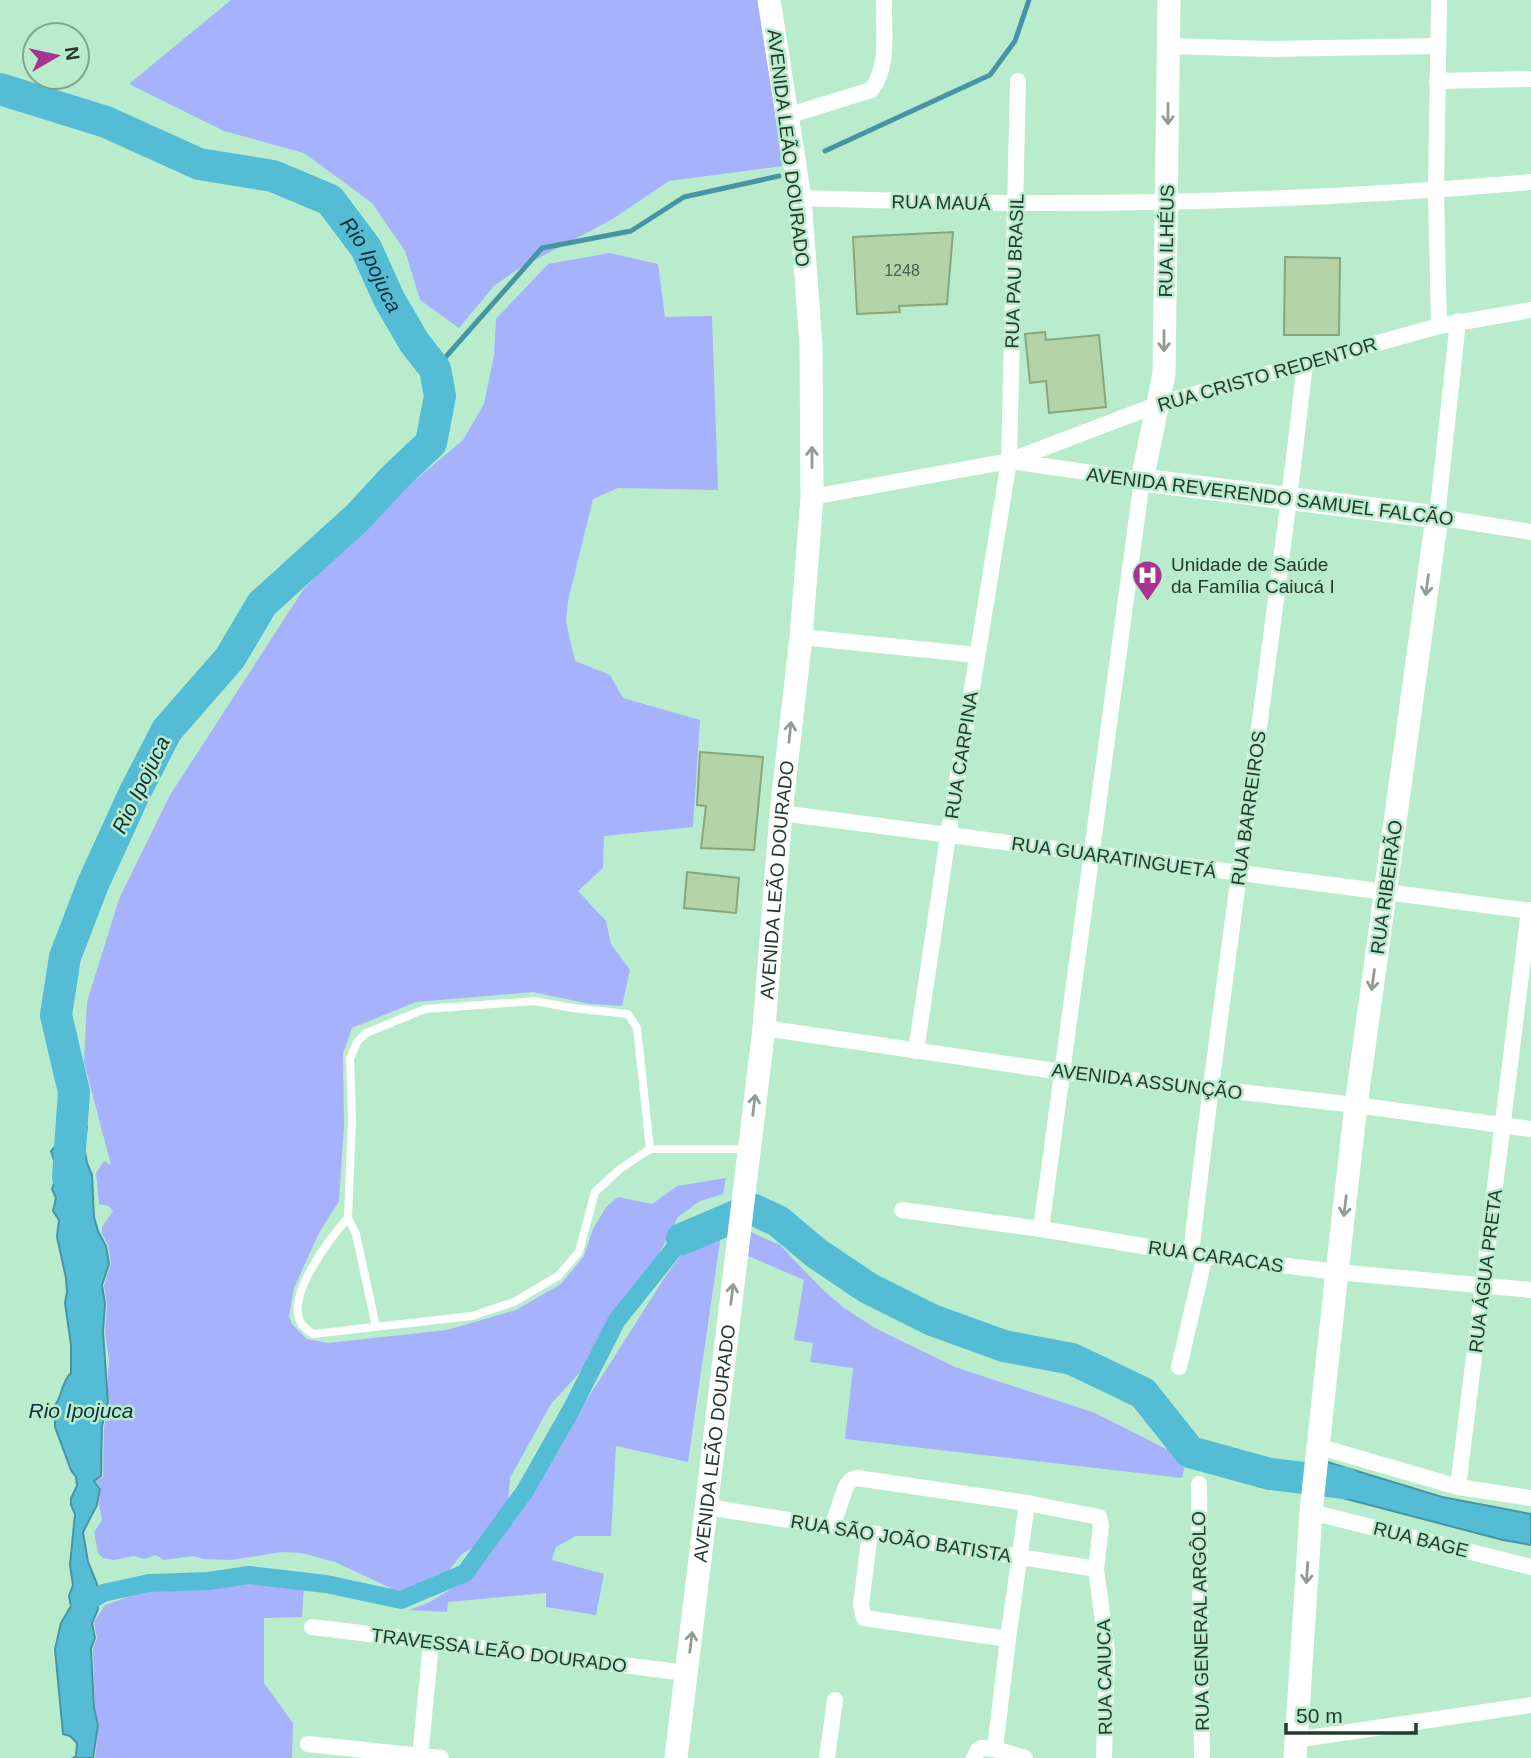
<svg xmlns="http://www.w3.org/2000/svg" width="1531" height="1758" font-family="Helvetica,sans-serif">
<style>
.green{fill:#a6b2fc}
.water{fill:#55bcd6;stroke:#4795a4;stroke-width:2}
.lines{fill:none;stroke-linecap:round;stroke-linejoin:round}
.stream{stroke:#4795a4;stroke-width:5}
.canal{stroke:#55bcd6;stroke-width:18}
.river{stroke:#55bcd6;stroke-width:32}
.building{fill:#b4d3a7;stroke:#88a67c;stroke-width:2}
.service{stroke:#fff;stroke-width:8}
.minor{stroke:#fff;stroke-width:16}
.secondary{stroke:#fff;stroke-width:23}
.oneway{stroke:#929c96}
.labels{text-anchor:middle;stroke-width:5;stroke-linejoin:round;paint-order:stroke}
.number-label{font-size:16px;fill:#4a604c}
.street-label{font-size:19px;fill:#263a2e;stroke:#b9eccc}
.poi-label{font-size:19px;fill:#263a2e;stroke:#b9eccc;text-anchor:start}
.water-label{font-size:21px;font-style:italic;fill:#0e2e36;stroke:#b9eccc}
</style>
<rect width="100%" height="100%" fill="#b9eccc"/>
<g class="green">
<polygon points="231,0 760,0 782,166 669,181 611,220 518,269 494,286 459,328 420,300 405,251 372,203 304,153 224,131 129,84"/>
<polygon points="610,253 658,264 665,317 712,316 718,490 618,488 593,499 568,601 566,622 575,661 610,675 623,698 700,720 693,827 604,836 603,868 578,891 606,921 611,944 630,970 622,1006 590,1004 533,992 416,1002 352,1028 343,1053 344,1126 339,1201 319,1233 294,1288 289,1316 292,1324 307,1339 328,1343 447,1330 516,1310 561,1284 584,1256 593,1229 606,1207 618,1197 652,1204 677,1186 726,1178 723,1194 700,1201 678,1217 643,1284 621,1308 605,1339 581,1371 551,1404 510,1478 508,1503 480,1543 462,1554 443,1578 420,1588 397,1591 335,1562 302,1553 281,1552 232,1560 203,1559 193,1556 164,1560 156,1555 144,1559 134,1556 114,1560 103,1558 98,1553 94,1532 102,1520 99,1505 101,1488 96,1481 103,1477 104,1427 110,1402 107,1390 109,1361 105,1332 107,1305 104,1286 111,1263 108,1245 102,1234 102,1227 113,1211 109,1206 99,1204 96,1173 104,1161 111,1165 84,1062 87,1002 119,899 170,795 303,590 387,504 463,440 484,404 494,355 496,319 548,264"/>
<polygon points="748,1231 780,1245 822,1289 844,1308 875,1328 955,1367 1095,1413 1186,1459 1182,1478 845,1439 853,1368 810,1362 813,1343 794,1340 804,1280 746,1255"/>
<polygon points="721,1234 688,1462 616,1446 611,1536 576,1536 556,1547 552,1560 604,1574 596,1615 546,1607 546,1593 448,1602 447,1612 409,1610 430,1602 474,1575 529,1500 570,1426 667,1274 688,1246"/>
<polygon points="249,1579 304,1586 302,1617 264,1618 264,1683 293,1723 292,1758 95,1758 99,1724 95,1709 93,1649 97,1638 94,1622 105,1605 146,1591"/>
</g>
<g class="water">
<path d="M87,1127L84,1146L87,1163L92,1175L94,1217L98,1231L106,1246L109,1264L102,1285L105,1304L103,1332L108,1402L102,1426L101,1476L94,1481L100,1489L97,1505L83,1532L88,1562L97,1584L98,1609L92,1623L95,1638L91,1649L94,1708L98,1725L93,1758H73L76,1756L77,1743L70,1736L63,1734L55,1649L61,1623L71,1606L69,1596L73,1585L70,1565L75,1514L71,1505V1498L77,1486L76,1477L71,1470L55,1427V1405C63,1395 61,1382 71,1373V1345L65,1303L67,1292L66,1278L57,1237L59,1220L53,1211L56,1198L52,1189L58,1173L51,1151L63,1138Z"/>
<polygon points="1324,1461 1442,1497 1531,1514 1531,1545 1503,1540 1320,1492"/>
</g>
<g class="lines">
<g class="stream">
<polyline points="825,151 990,75 1015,41 1029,0"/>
<polyline points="435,369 542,248 631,231 684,197 779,176"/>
</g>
<polyline class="canal" points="80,1607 103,1593 149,1583 208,1581 249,1575 326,1584 401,1600 465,1573 525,1491 571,1410 617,1320 682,1239"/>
<g class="river">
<path id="s1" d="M0,89L106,122L199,164L273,176L330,200L366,248L389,299L414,342L435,369L440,396L431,443L394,478L358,517L262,604L230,658L167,730L135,792L93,884L65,957L56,1015L74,1092L68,1177"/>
<polyline points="682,1239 752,1209 778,1221 816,1253 868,1288 932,1320 1004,1346 1072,1359 1143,1393 1190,1452 1270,1474 1345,1483"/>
</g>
</g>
<g class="building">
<polygon points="953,232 947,304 899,306 900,312 857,314 853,237"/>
<polygon points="1285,257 1340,258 1339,335 1284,335"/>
<polygon points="1045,332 1046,340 1099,335 1106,407 1049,413 1046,381 1030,383 1025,334"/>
<polygon points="700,752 763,757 754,850 701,848 706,806 697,805"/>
<polygon points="687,872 739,878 736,913 684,908"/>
</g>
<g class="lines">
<g class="service">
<path d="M650,1149L637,1028L628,1014L572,1008L535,1001L425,1009L366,1033L357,1042L350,1059L352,1119L348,1218C331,1237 285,1296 301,1323C303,1327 309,1331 313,1334L472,1316L514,1302L558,1276L579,1252L595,1192L620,1169L650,1149H746"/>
<polyline points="348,1218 356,1234 376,1327"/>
</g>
<g class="minor">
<polyline points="1168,46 1268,49 1438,46"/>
<polyline points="1437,81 1531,79"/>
<path d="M787,116L871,90C890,68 883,28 884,0"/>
<path d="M800,198C872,200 945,203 1017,203C1188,204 1360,197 1531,182"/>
<polyline points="1458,321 1437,517 1531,532"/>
<polyline points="1439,326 1436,190 1439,0"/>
<polyline points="1009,461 1142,480 1041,1229"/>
<polyline points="812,497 1009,461 1159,404 1439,326 1531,310"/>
<polyline points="801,637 977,655"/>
<polyline points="781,813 1531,911"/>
<polyline points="764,1028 1062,1072 1356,1105 1531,1129"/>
<polyline points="916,1051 948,836 1009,461 1018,81"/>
<polyline points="902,1210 1041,1229 1191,1254 1337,1272 1531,1290"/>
<path d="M1191,1254C1224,956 1272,661 1305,363"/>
<polyline points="1179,1367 1205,1255"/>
<polyline points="1317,1446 1458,1487 1531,1498"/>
<polyline points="1199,1484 1202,1758"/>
<polyline points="1458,1487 1529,910"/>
<polyline points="707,1507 1096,1569"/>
<polyline points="1311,1512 1531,1567"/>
<polyline points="832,1527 846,1486 851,1480 857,1478 1027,1503 1099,1517 1101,1526 1096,1569 1107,1651 1104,1758"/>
<polyline points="870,1533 861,1605 864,1618 1008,1639 995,1749 982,1748 978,1750 974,1758"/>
<polyline points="312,1627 687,1673"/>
<polyline points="1008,1639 1027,1503"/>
<polyline points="1295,1740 1531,1705"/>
<polyline points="308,1744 441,1758"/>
<polyline points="995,1749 1025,1758"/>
<polyline points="420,1758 431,1643"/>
<polyline points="827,1758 835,1700"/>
</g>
<g class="secondary">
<polyline points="1169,0 1164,374 1142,480 1437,517 1356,1105 1337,1272 1311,1512 1295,1758"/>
<path id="s2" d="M676,1758L764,1028L781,813L801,637L812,497L811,345L800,198L769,0"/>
</g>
</g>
<defs><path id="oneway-shaft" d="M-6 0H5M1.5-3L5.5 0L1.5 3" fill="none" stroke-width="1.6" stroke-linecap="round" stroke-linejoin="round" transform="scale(1.75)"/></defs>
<g class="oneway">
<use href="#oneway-shaft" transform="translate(1168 114) rotate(90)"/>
<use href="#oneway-shaft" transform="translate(1164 341) rotate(90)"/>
<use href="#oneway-shaft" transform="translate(812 457) rotate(-90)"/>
<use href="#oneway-shaft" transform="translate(1427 585) rotate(98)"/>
<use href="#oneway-shaft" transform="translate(790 732) rotate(-84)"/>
<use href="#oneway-shaft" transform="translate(1373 980) rotate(98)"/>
<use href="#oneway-shaft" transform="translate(754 1105) rotate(-83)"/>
<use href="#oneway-shaft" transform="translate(1345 1206) rotate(97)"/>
<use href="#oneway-shaft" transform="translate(732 1294) rotate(-83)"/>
<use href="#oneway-shaft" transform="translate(1307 1573) rotate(94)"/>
<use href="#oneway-shaft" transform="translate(691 1642) rotate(-83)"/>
</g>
<defs>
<symbol id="hospital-pin" viewBox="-11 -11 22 30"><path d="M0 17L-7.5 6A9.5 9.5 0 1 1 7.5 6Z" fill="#a73590" stroke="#b9eccc"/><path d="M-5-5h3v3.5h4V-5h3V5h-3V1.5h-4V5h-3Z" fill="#fff"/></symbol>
</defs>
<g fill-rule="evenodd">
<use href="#hospital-pin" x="1130" y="558" width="35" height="47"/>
</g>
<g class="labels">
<g class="number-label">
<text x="902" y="276">1248</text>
</g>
<g class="street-label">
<text transform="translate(789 148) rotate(83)" y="7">AVENIDA LEÃO DOURADO</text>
<text transform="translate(941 202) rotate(1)" y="7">RUA MAUÁ</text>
<text transform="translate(1166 241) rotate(-89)" y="7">RUA ILHÉUS</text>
<text transform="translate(1014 271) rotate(-88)" y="7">RUA PAU BRASIL</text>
<text transform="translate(1267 374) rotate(-16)" y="7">RUA CRISTO REDENTOR</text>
<text transform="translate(1270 496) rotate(7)" y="7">AVENIDA REVERENDO SAMUEL FALCÃO</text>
<text transform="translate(961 755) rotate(-81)" y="7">RUA CARPINA</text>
<text transform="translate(1248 808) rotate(-82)" y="7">RUA BARREIROS</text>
<text transform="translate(1114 857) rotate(8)" y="7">RUA GUARATINGUETÁ</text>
<text dy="7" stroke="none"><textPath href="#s2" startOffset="884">AVENIDA LEÃO DOURADO</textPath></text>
<text transform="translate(1386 887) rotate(-82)" y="7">RUA RIBEIRÃO</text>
<text transform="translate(1147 1081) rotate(7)" y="7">AVENIDA ASSUNÇÃO</text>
<text transform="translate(1216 1256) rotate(8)" y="7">RUA CARACAS</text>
<text transform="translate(1485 1271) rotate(-83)" y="7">RUA ÁGUA PRETA</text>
<text dy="7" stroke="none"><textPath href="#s2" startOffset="317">AVENIDA LEÃO DOURADO</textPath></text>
<text transform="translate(901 1538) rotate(9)" y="7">RUA SÃO JOÃO BATISTA</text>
<text transform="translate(1421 1539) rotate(14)" y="7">RUA BAGE</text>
<text transform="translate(1200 1621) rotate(-91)" y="7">RUA GENERAL ARGÔLO</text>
<text transform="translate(499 1650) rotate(7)" y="7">TRAVESSA LEÃO DOURADO</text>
<text transform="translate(1104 1677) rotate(-91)" y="7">RUA CAIUCA</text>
</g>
<g class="poi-label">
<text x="1171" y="571">Unidade de Saúde<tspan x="1171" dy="22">da Família Caiucá I</tspan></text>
</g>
<g class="water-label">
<text dy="7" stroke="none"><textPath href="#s1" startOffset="427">Rio Ipojuca</textPath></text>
<text transform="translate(141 785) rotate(-64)" y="7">Rio Ipojuca</text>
<text x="81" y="1418">Rio Ipojuca</text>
</g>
</g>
<g transform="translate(56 56) rotate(81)"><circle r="33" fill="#b9eccc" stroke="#7ea58d" stroke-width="2"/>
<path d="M0-5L12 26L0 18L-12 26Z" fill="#a73590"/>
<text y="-10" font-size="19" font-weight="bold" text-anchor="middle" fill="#263a2e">N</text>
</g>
<path d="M1286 1723v10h130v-10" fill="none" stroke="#263a2e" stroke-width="3.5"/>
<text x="1296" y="1723" font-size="21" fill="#263a2e" stroke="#b9eccc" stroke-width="5" paint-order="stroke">50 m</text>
</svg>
